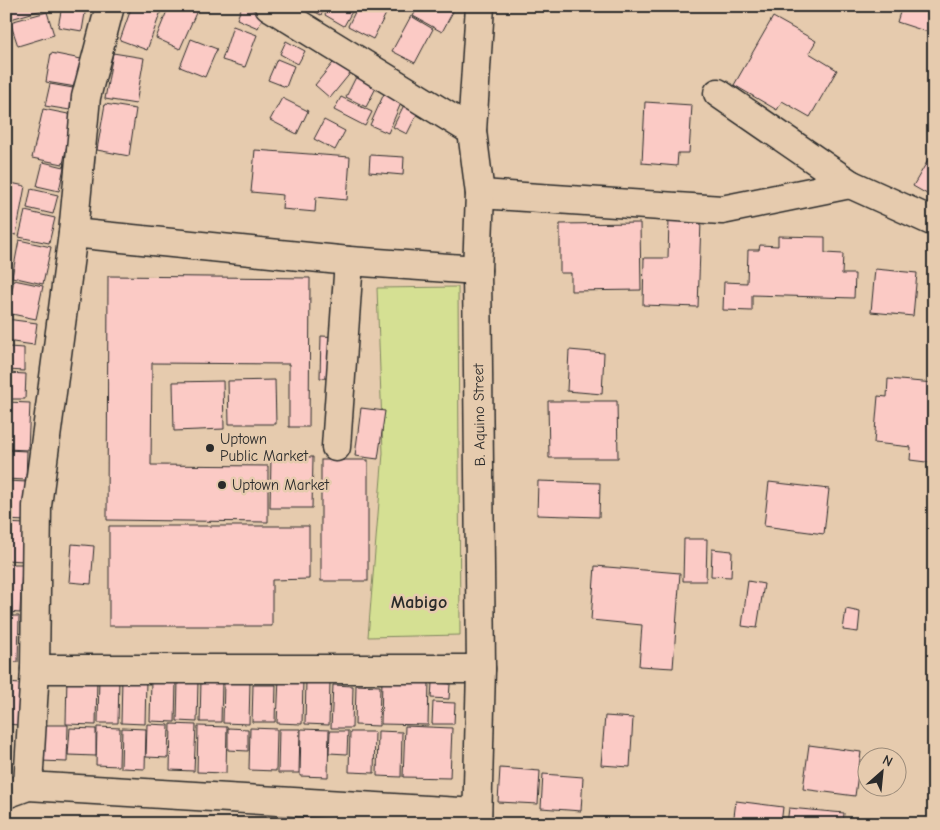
<svg xmlns="http://www.w3.org/2000/svg" width="940" height="830" font-family="'Comic Neue',sans-serif">
<style>
.green{fill:#d5e093;stroke:#80865f}
.building{fill:#fbcac5;stroke:#2b2b2b}
.lines{fill:none;stroke-linecap:round;stroke-linejoin:round}
.minor-casing{stroke:#2b2b2b;stroke-width:31}
.minor{stroke:#e6cbae;stroke-width:28}
.poi-dot{fill:#2b2b2b;stroke:#e6cbae;stroke-width:2}
.labels{text-anchor:middle;stroke-width:5;stroke-linejoin:round;paint-order:stroke}
.street-label{font-size:15px;fill:#2b2b2b;stroke:#e6cbae}
.poi-label{font-size:15px;fill:#2b2b2b;stroke:#e6cbae;text-anchor:start}
.quarter-label{font-size:18px;font-weight:bold;fill:#2b2b2b;stroke:#e6cbae}
</style>
<rect width="100%" height="100%" fill="#e6cbae"/>
<filter id="ink" filterUnits="userSpaceOnUse"><feTurbulence type="fractalNoise" baseFrequency=".02" numOctaves="2"/><feDisplacementMap in="SourceGraphic" scale="10" xChannelSelector="R" yChannelSelector="G"/><feConvolveMatrix kernelMatrix="1 2 1 2 8 2 1 2 1" color-interpolation-filters="sRGB"/></filter>
<g filter="url(#ink)">
<polygon class="green" points="458,287 460,635 368,637 383,453 377,288"/>
<g class="building">
<polygon points="7,6 47,6 48,8 11,19"/>
<polygon points="62,6 86,7 82,31 58,27"/>
<polygon points="132,6 147,6 161,11 147,50 120,40"/>
<polygon points="169,6 199,6 180,49 156,38"/>
<polygon points="242,6 264,14 258,28 237,19"/>
<polygon points="304,6 326,6 321,15"/>
<polygon points="330,6 355,6 344,26 325,15"/>
<polygon points="358,6 390,6 373,39 348,26"/>
<polygon points="419,6 456,6 442,32 413,16"/>
<polygon points="902,6 934,6 934,34 897,22"/>
<polygon points="47,12 54,35 18,46 10,22"/>
<polygon points="411,16 433,29 415,63 392,51"/>
<polygon points="773,17 816,41 809,53 837,70 810,117 782,101 777,110 734,85"/>
<polygon points="233,26 257,35 245,67 222,60"/>
<polygon points="191,39 217,49 205,77 180,67"/>
<polygon points="286,41 305,51 298,64 280,54"/>
<polygon points="51,53 81,59 76,87 46,82"/>
<polygon points="113,53 144,58 136,104 105,99"/>
<polygon points="337,58 352,71 330,98 315,85"/>
<polygon points="277,59 294,66 286,87 268,80"/>
<polygon points="357,75 377,86 366,107 346,97"/>
<polygon points="50,84 73,88 70,110 45,106"/>
<polygon points="387,87 405,94 388,133 370,125"/>
<polygon points="341,97 372,112 365,126 334,110"/>
<polygon points="282,98 308,111 297,134 270,120"/>
<polygon points="645,102 692,105 689,153 678,153 677,166 642,163"/>
<polygon points="405,103 419,110 407,134 393,127"/>
<polygon points="105,104 136,109 129,156 97,150"/>
<polygon points="43,109 73,115 63,164 32,158"/>
<polygon points="324,120 345,131 335,150 314,139"/>
<polygon points="255,150 350,157 347,200 316,197 315,212 282,209 283,195 251,192"/>
<polygon points="934,150 934,198 913,186"/>
<polygon points="370,155 404,157 403,175 369,172"/>
<polygon points="43,162 64,167 59,191 37,186"/>
<polygon points="6,182 25,186 16,235 6,233"/>
<polygon points="31,189 58,195 53,214 27,208"/>
<polygon points="25,211 55,218 49,243 19,237"/>
<polygon points="669,220 701,221 698,307 643,305 644,258 668,258"/>
<polygon points="640,223 641,290 571,291 571,273 560,273 560,224"/>
<polygon points="778,236 825,237 825,253 843,254 842,274 855,274 854,298 752,295 752,311 723,310 724,282 747,283 748,250 759,250 760,245 778,246"/>
<polygon points="19,240 51,247 43,284 12,277"/>
<polygon points="875,269 917,273 913,316 871,312"/>
<polygon points="108,276 310,278 309,427 289,427 289,364 152,363 151,465 268,466 268,522 107,520"/>
<polygon points="14,280 43,286 36,319 7,313"/>
<polygon points="6,319 37,323 34,345 6,341"/>
<polygon points="321,336 341,337 339,379 320,378"/>
<polygon points="8,347 24,348 24,371 8,370"/>
<polygon points="569,350 604,353 602,394 567,391"/>
<polygon points="7,373 26,374 25,399 6,399"/>
<polygon points="888,379 934,383 934,463 910,460 911,447 874,443 878,396 887,397"/>
<polygon points="275,380 276,424 229,424 228,381"/>
<polygon points="223,381 224,429 174,431 173,382"/>
<polygon points="548,401 617,401 618,458 549,458"/>
<polygon points="6,402 30,403 28,450 6,449"/>
<polygon points="361,408 385,411 378,459 355,456"/>
<polygon points="6,450 27,451 26,480 6,479"/>
<polygon points="271,457 313,457 312,508 270,508"/>
<rect x="321" y="460" width="47" height="121"/>
<polygon points="6,481 27,482 26,521 6,520"/>
<polygon points="538,481 600,483 599,517 537,515"/>
<polygon points="769,482 829,489 824,534 764,526"/>
<polygon points="6,523 25,524 24,561 6,560"/>
<polygon points="109,526 309,526 309,579 272,580 272,626 109,626"/>
<polygon points="684,539 707,539 706,581 683,581"/>
<polygon points="72,544 94,546 91,584 69,582"/>
<polygon points="712,549 732,551 731,577 711,576"/>
<polygon points="6,564 22,564 20,613 6,612"/>
<polygon points="595,566 680,573 673,668 639,666 642,625 591,620"/>
<polygon points="748,581 764,584 757,628 742,626"/>
<polygon points="846,609 860,612 858,632 843,630"/>
<polygon points="6,616 19,616 18,662 6,661"/>
<polygon points="67,675 97,676 96,725 66,724"/>
<polygon points="99,677 119,678 118,723 98,723"/>
<polygon points="122,678 146,679 145,724 121,723"/>
<polygon points="279,678 303,679 302,724 277,723"/>
<polygon points="382,679 429,681 428,725 381,724"/>
<polygon points="151,680 176,681 175,722 150,721"/>
<polygon points="201,680 222,681 221,722 200,722"/>
<polygon points="306,680 330,681 329,725 305,724"/>
<polygon points="178,681 198,681 197,722 177,721"/>
<polygon points="224,681 250,681 249,724 223,723"/>
<polygon points="6,683 21,684 19,725 6,724"/>
<polygon points="432,683 450,684 449,699 431,698"/>
<polygon points="253,685 276,685 275,722 252,722"/>
<polygon points="333,685 353,686 352,728 331,728"/>
<polygon points="356,685 380,686 379,726 355,725"/>
<polygon points="433,702 455,703 454,724 432,724"/>
<polygon points="605,716 633,718 630,767 601,765"/>
<polygon points="147,724 169,725 168,758 146,757"/>
<polygon points="171,724 196,725 194,771 170,770"/>
<polygon points="42,725 68,725 67,762 41,761"/>
<polygon points="198,726 227,727 226,773 197,772"/>
<polygon points="405,726 452,728 450,778 403,777"/>
<polygon points="97,727 120,728 119,766 96,765"/>
<polygon points="70,728 96,729 96,756 68,755"/>
<polygon points="122,728 146,729 145,769 121,768"/>
<polygon points="228,728 248,729 248,751 228,750"/>
<polygon points="250,728 277,729 276,771 249,770"/>
<polygon points="279,729 300,729 299,773 278,773"/>
<polygon points="301,729 329,730 328,777 300,776"/>
<polygon points="330,731 348,731 347,754 329,753"/>
<polygon points="378,731 402,732 401,777 377,776"/>
<polygon points="350,732 375,732 374,773 349,772"/>
<polygon points="809,745 861,752 855,796 803,789"/>
<polygon points="500,768 540,771 538,804 498,802"/>
<polygon points="543,774 583,777 581,811 541,808"/>
<polygon points="736,801 783,807 781,824 733,824"/>
<polygon points="789,808 844,813 843,824 787,824"/>
<polygon points="346,816 381,818 381,824 345,824"/>
<polygon points="294,817 334,819 334,824 293,824"/>
<polygon points="253,822 253,824 205,823"/>
</g>
<g class="lines">
<defs>
<g id="minor">
<polyline points="269,6 472,131"/>
<polyline points="718,93 850,184 934,222"/>
<polyline points="480,194 722,210 850,184"/>
<polyline points="73,233 349,261 477,270"/>
<polyline points="336,447 349,261"/>
<polyline points="35,669 481,669"/>
<polyline points="28,786 35,669 37,506 73,233 86,97 110,6"/>
<polyline points="6,794 28,786 477,813"/>
<polyline points="477,824 481,669 477,270 480,194 472,131 480,6"/>
</g>
</defs>
<use href="#minor" class="minor-casing"/>
<use href="#minor" class="minor"/>
</g>
</g>
<g class="poi-dot">
<circle cx="210" cy="448" r="5"/>
<circle cx="222" cy="485" r="5"/>
</g>
<g class="labels">
<g class="street-label">
<text transform="translate(479 415) rotate(-91)" y="5">B. Aquino Street</text>
</g>
<g class="poi-label">
<text x="220" y="444">Uptown<tspan x="220" dy="17">Public Market</tspan></text>
<text x="232" y="490">Uptown Market</text>
</g>
<g class="quarter-label">
<text x="419" y="608">Mabigo</text>
</g>
</g>
<rect width="940" height="830" fill="none" stroke="#e6cbae" stroke-width="25"/>
<rect x="12" y="12" width="915" height="805" fill="none" stroke="#2b2b2b" stroke-width="2" filter="url(#ink)"/>
<g transform="translate(882 772) rotate(27)"><circle r="24" fill="#e6cbae" stroke="#9b8b7a"/>
<path d="M0-4L9 19L0 12L-9 19Z" fill="#2b2b2b"/>
<text y="-8" font-size="14" font-weight="bold" text-anchor="middle" fill="#2b2b2b">N</text>
</g>
</svg>
